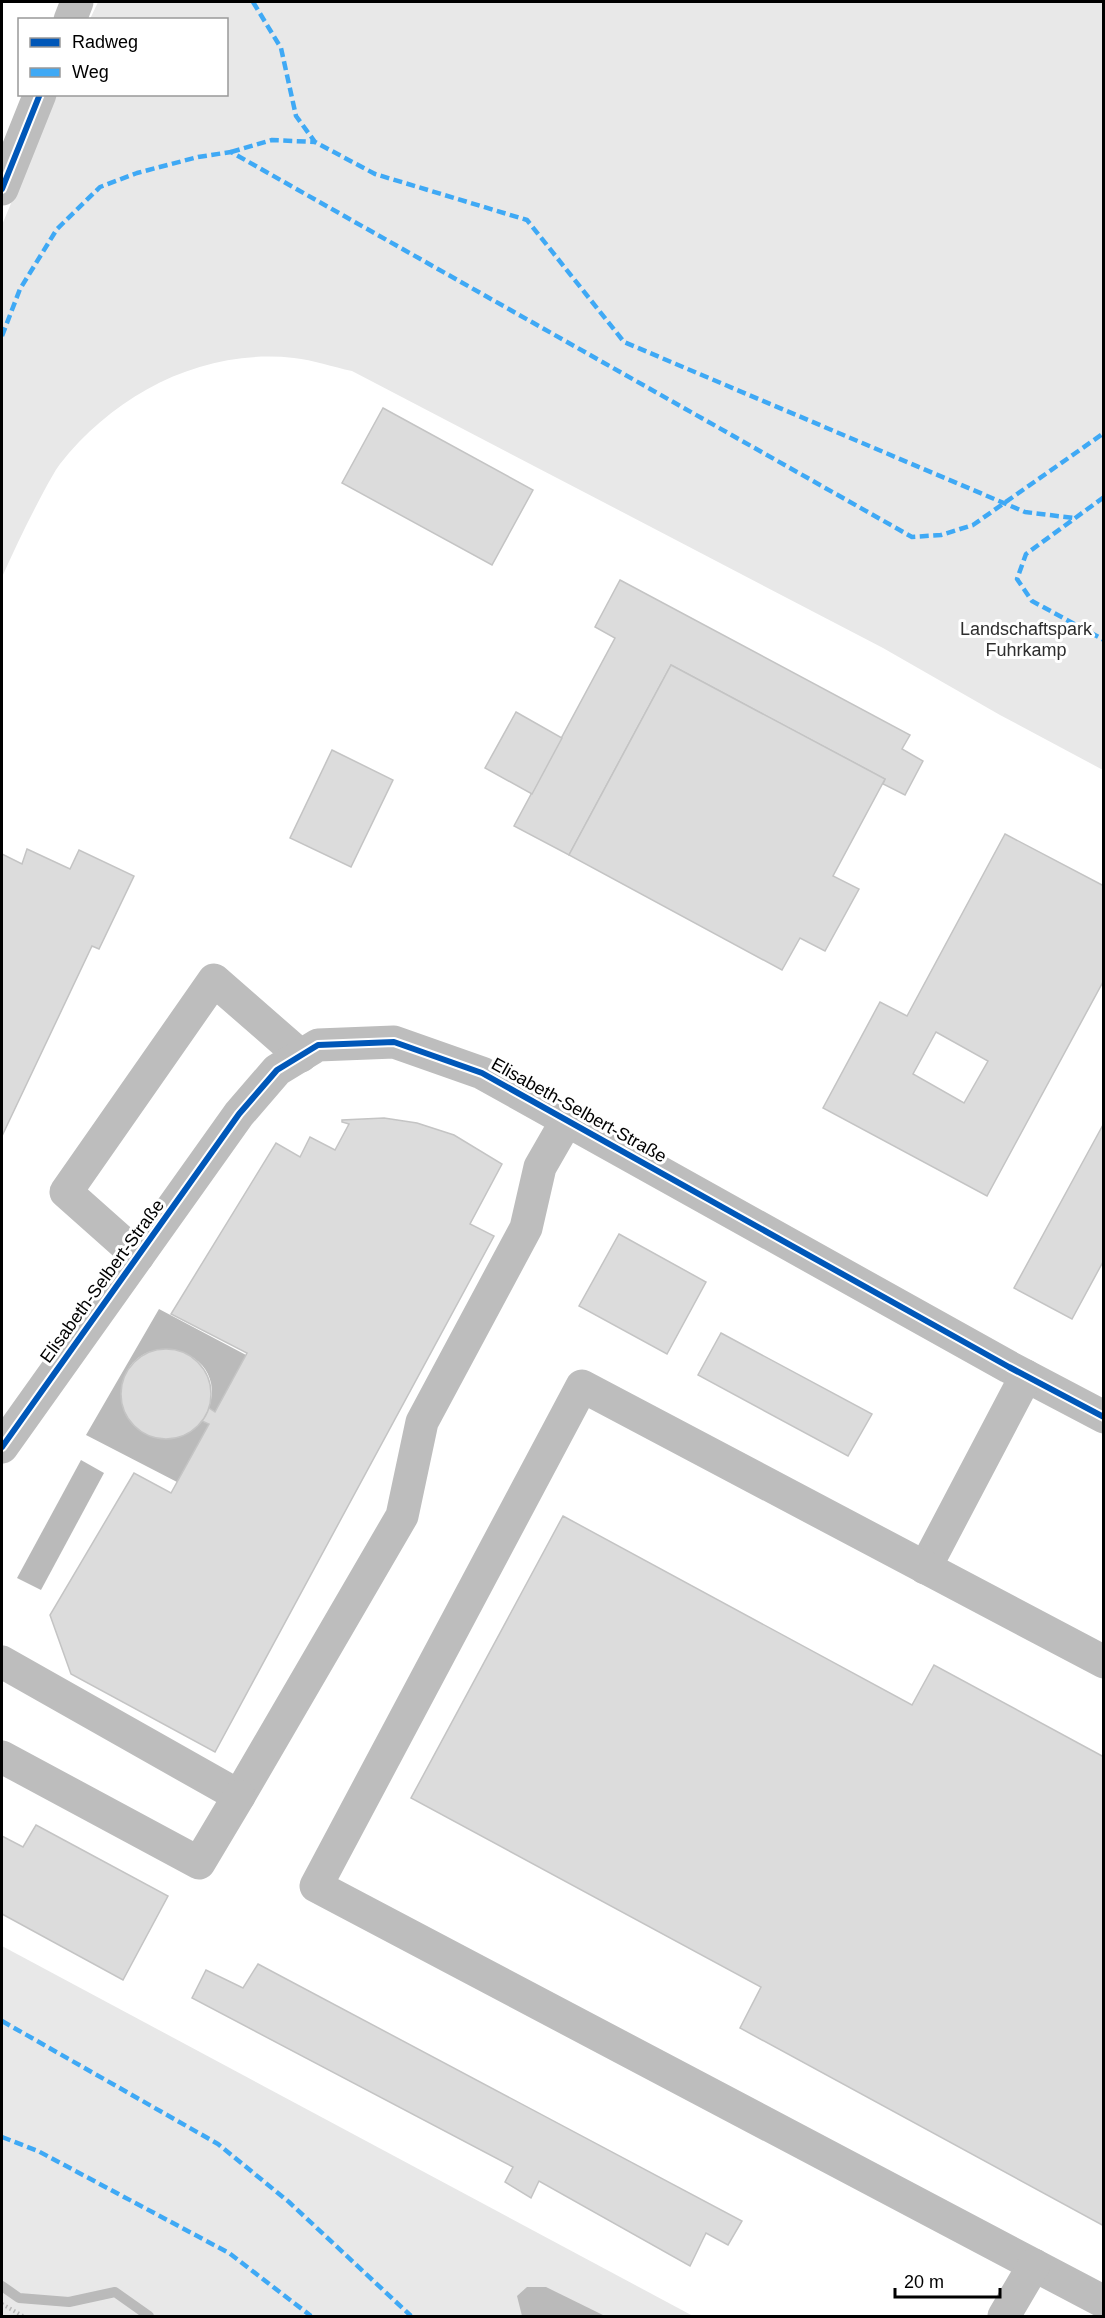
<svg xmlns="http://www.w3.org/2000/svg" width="1105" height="2318" font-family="Arial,sans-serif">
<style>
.green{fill:#e8e8e8}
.water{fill:#bababa}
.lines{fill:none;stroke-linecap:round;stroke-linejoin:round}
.stream{stroke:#bababa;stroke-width:10}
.building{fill:#dcdcdc;stroke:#c4c4c4;stroke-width:1.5;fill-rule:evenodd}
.path{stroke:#b8b8b8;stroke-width:4;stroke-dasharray:1.5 3;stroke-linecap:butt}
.minor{stroke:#bdbdbd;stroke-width:33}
.quiet{stroke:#3fa9f5;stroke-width:4.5;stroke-dasharray:9 4.5;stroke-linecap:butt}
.cycleway-casing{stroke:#fff;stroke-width:10}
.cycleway{stroke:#0057b8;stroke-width:6}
.labels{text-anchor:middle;stroke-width:6;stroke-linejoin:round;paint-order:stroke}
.park-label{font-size:18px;fill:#2d2d2d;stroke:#fff}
.street-label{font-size:18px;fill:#000;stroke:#fff}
</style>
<rect width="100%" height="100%" fill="#fff"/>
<g class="green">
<path d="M98,2H1103V770L1000,715L883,648L352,371C333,367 313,360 294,358C203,348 116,393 60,464C54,472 49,482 44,491C29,519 15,548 2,577V225L56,95L226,94V20L90,19Z"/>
<polygon points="2,1946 693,2316 2,2316"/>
</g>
<g class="water">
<path d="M159,1309L246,1355L215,1412L209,1408C230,1348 134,1323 122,1386C120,1398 123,1410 130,1420C149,1445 183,1444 202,1421L209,1424L177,1482L86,1435Z"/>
<polygon points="81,1460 104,1473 41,1590 17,1578"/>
<polygon points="527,2287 546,2287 605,2316 522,2316 517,2296"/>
</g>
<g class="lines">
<polyline class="stream" points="2,2286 19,2298 69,2302 115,2292 149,2316"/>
</g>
<g class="building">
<polygon points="383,408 533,490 492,565 342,483"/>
<polygon points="620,580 910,735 902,749 923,761 905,795 883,784 885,779 671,665 569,855 514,826 615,638 595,627"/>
<polygon points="671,665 885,779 833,876 859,889 825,951 800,938 782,970 569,855"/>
<polygon points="516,712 562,738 532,794 485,768"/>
<polygon points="332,750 393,780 351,867 290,838"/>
<path d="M1005,834L1104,886V980L987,1196L823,1108L880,1002L907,1016ZM936,1032L988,1061L964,1103L913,1074Z"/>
<polygon points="27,849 70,869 79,850 134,876 99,949 92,946 2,1136 2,854 22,864"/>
<polygon points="384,1118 417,1123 454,1135 502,1164 470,1224 494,1236 215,1752 71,1674 50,1615 134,1473 171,1493 209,1424 202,1421 209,1408 215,1412 247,1353 171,1314 276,1143 300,1157 310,1137 335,1150 349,1124 342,1122 342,1120"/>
<polygon points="1104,1123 1104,1260 1072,1319 1014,1288"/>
<polygon points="619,1234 706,1282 667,1354 579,1306"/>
<polygon points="721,1333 872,1414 848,1456 698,1375"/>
<circle cx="166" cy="1394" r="45"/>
<polygon points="563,1516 912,1705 934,1665 1104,1757 1104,2226 740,2028 761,1987 411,1798"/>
<polygon points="36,1825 168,1896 123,1980 2,1914 2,1836 23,1847"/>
<polygon points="258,1964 742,2221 728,2245 706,2233 690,2266 539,2181 531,2198 505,2182 513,2167 192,1998 206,1970 243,1988"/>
</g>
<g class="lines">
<polyline class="path" points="2,2304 23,2316"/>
<g class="minor">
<polyline points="70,20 77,2"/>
<polyline points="2,189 40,94"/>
<polyline points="138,1256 66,1192 214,980 301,1056"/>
<polyline points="2,1447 239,1114 277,1070 318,1045 394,1042 482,1073 1009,1367 1104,1417"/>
<polyline points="925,1568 1026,1376"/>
<polyline points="2,1662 239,1796 402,1516 422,1422 526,1228 540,1167 567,1120"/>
<polyline points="1104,1662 582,1386 316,1886 1104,2302"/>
<polyline points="2,1757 199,1863 239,1796"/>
<polyline points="1004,2316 1034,2265"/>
</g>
<g class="quiet">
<polyline points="253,2 281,48 296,116 315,142 375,174 527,220 624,342 1025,512 1074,518"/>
<polyline points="231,152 272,140 315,142"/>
<polyline points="2,336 20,289 57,229 100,187 137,173 198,157 231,152 912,537 941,535 973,525 1104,433"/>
<polyline points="1104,497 1026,554 1017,579 1032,601 1104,640"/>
<polyline points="2,2021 218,2144 289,2202 411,2316"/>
<polyline points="2,2137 38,2151 229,2253 311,2316"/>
</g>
<defs>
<g id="cycleway">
<polyline points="2,189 40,94"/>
<polyline points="2,1447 239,1114 277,1070 318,1045 394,1042 482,1073 1009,1367 1104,1417"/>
</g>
</defs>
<use href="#cycleway" class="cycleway-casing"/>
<use href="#cycleway" class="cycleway"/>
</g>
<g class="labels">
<g class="park-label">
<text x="1026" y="635">Landschaftspark<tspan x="1026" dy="21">Fuhrkamp</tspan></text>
</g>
<g class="street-label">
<text transform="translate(579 1110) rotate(29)" y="6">Elisabeth-Selbert-Straße</text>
<text transform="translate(102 1281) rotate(-54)" y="6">Elisabeth-Selbert-Straße</text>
</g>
</g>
<rect width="1105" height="2318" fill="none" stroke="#000000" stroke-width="6"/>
<rect x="18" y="18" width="210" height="78" fill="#ffffff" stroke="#999999" stroke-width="1.5"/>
<rect x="30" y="38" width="30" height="9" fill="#0057b8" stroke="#999999" stroke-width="1.5"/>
<text x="72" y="48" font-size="18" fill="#000000">Radweg</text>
<rect x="30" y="68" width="30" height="9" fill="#3fa9f5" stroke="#999999" stroke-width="1.5"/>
<text x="72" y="78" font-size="18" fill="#000000">Weg</text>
<path d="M895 2288v9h105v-9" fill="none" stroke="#000000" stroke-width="3"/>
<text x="904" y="2288" font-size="18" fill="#000000" stroke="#ffffff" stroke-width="4.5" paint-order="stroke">20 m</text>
</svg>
